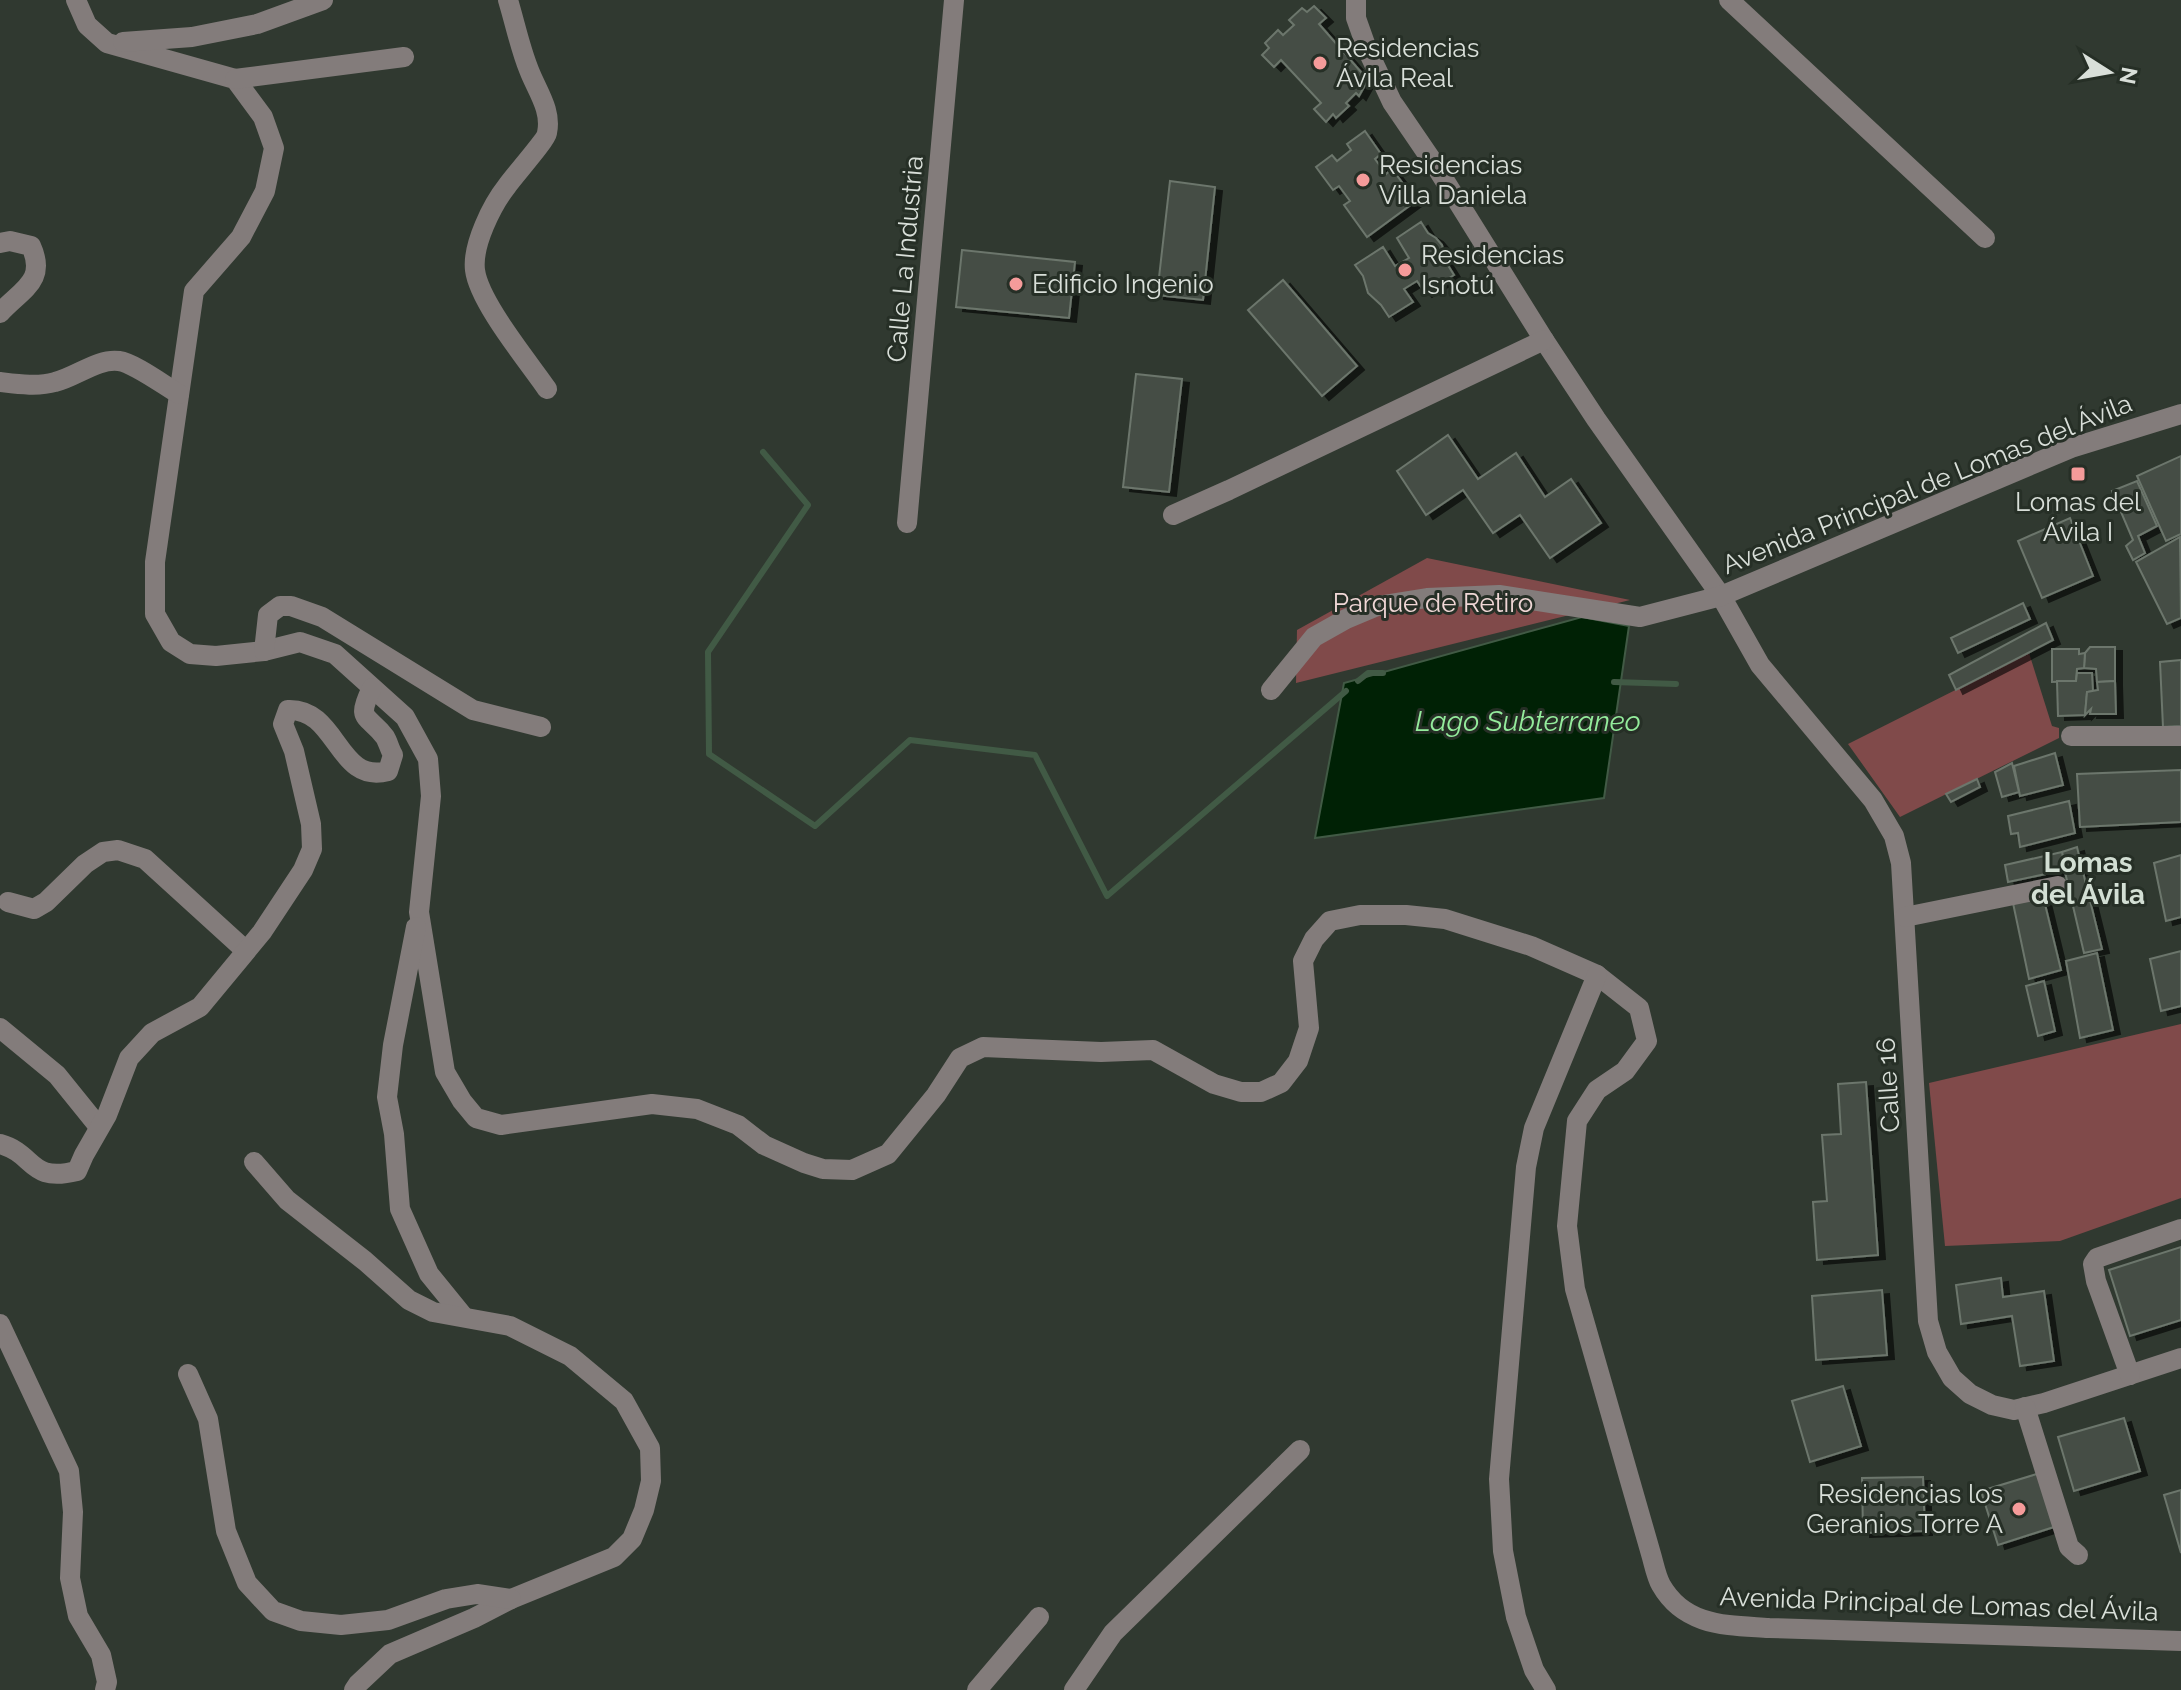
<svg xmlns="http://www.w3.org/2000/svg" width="2181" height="1690" font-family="Raleway,sans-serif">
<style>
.green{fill:#804a4a}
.water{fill:#002105;stroke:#415a45;stroke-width:2}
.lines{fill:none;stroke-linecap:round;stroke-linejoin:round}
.stream{stroke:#415a45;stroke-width:6}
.building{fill:#454e45;stroke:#6c766c;stroke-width:2;filter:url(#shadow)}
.minor{stroke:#837c7b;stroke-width:20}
.poi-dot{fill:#f59b9a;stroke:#262f26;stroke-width:3}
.labels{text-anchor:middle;stroke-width:6;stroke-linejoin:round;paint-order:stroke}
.poi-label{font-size:26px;fill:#d9dfd9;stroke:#262f26;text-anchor:start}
.street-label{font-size:26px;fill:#d9dfd9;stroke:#262f26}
.park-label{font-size:26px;fill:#f0d7d6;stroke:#262f26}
.water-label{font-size:28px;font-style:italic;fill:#94ec9c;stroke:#262f26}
.neighbourhood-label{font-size:28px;font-weight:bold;fill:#d3dfd4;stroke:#262f26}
</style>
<defs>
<filter id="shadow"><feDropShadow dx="7" dy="4" stdDeviation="0" flood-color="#0009"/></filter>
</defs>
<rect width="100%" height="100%" fill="#303930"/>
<g class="green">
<polygon points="1427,558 1630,600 1296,683 1297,630"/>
<polygon points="2029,653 2052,726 2059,728 2059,738 1900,817 1848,744"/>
<polygon points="2181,1024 2181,1198 2060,1241 1945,1246 1929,1083"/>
</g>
<polygon class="water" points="1582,617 1629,626 1604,798 1315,838 1344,683"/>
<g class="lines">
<g class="stream">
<polyline points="763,452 808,505 708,652 709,754 815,826 910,740 1035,755 1107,896 1346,691"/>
<polyline points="1358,681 1368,673 1383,673"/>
<polyline points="1614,682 1676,684"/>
</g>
</g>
<g class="building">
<polygon points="1314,6 1326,18 1319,24 1368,80 1359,96 1356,93 1346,103 1349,106 1336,118 1333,114 1326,122 1314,109 1321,103 1281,60 1274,67 1262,55 1269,48 1265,43 1278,30 1283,35 1294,25 1289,20 1302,8 1307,12"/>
<polygon points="1365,131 1381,154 1375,159 1386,174 1392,169 1416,201 1367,237 1344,205 1350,201 1339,186 1333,190 1316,167 1332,155 1337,161 1351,150 1347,144"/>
<polygon points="1170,181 1215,187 1203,300 1157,295"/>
<polygon points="1421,222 1428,233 1436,238 1442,245 1446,262 1454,275 1425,293 1417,281 1404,289 1413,302 1389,317 1381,305 1368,293 1363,276 1355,265 1383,247 1395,266 1409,258 1397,238"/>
<polygon points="962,250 1075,262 1069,318 956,307"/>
<polygon points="1283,280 1357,366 1322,396 1248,310"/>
<polygon points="1136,374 1182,379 1169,492 1123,487"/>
<polygon points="1448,435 1478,479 1516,453 1545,497 1571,479 1601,523 1550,558 1520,515 1493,533 1463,490 1426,515 1397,471"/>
<polygon points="2181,456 2181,534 2166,541 2137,476"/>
<polygon points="2137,481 2157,526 2138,536 2145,553 2133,560 2126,546 2133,540 2112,491"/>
<polygon points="2070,518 2093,576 2042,598 2018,541"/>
<polygon points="2180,537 2181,618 2167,624 2136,562"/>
<polygon points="2023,603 2030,619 1958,653 1951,638"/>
<polygon points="2046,623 2053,640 1956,690 1949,675"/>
<polygon points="2090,647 2115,647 2115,681 2097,682 2096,669 2084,668 2085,653"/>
<polygon points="2052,649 2079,649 2079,654 2085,653 2084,668 2077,669 2076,681 2052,682"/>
<polygon points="2181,660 2181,726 2163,727 2160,662"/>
<polygon points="2077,673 2092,673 2093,691 2087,692 2085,715 2058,716 2057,681 2076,681"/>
<polygon points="2115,681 2116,714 2090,714 2091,709 2085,715 2087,692 2098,690 2097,682"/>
<polygon points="2055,753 2063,785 2020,796 2014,766"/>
<polygon points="2012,763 2019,792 2002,797 1995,772"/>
<polygon points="2181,770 2181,822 2080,827 2077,774"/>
<polygon points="1977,779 1980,787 1951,802 1946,794"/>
<polygon points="2069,801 2075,833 2020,847 2018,833 2011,834 2008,816"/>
<polygon points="2077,847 2081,864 2065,870 2062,852"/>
<polygon points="2062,852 2065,870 2008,882 2005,865"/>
<polygon points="2181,855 2181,917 2166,921 2154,863"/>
<polygon points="2082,868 2102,949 2084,953 2065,872"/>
<polygon points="2043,896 2061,970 2029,979 2013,903"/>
<polygon points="2181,951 2181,1006 2161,1011 2150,959"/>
<polygon points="2097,953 2113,1030 2080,1038 2066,961"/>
<polygon points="2044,981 2055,1031 2038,1036 2026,986"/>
<polygon points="1866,1082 1878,1255 1817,1260 1813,1202 1827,1201 1822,1135 1841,1134 1838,1084"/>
<polygon points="2181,1247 2181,1320 2130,1336 2109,1270"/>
<polygon points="2001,1278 2003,1297 2044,1291 2054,1361 2020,1366 2012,1316 1961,1324 1956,1285"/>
<polygon points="1882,1290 1887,1355 1816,1360 1812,1296"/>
<polygon points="1843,1386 1861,1446 1810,1462 1792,1401"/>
<polygon points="2124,1418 2140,1471 2074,1491 2058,1437"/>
<polygon points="2040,1473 2057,1526 1998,1545 1981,1491"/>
<polygon points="1923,1477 1925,1531 1863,1533 1862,1478"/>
<polygon points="2181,1490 2181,1553 2164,1495"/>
</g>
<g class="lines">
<g class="minor">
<path d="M76,0L87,25L107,43L235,79L263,117L274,148L265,191L241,237L194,291L155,562V614L171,642L190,654L216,656L264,651L300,642L335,654L405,717L428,759L431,796L419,912L445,1072L462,1101L476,1118L501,1125L652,1104L697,1109L738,1125L764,1145L804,1163L823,1169L852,1170L888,1154L936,1095L960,1058L983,1047L1101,1052L1153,1050L1214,1084L1241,1092H1261L1281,1083L1298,1061L1309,1028L1303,961L1314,939L1330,921L1360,915H1406L1445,919L1531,946L1597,975L1639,1008L1647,1041L1625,1071L1597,1090L1577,1121L1567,1226L1575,1289L1651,1554C1654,1564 1656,1576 1661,1585C1685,1627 1727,1625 1769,1628L2181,1641"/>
<path d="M508,0C515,23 520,48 529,70C537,91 552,110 547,133C546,140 514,176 507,186C492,205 472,245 475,270C479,302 527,360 547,389"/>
<polyline points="1356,0 1356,18 1367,49 1392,102 1435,165 1544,340 1596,419 1721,596 1760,665 1873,800 1894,836 1901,863 1928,1321 1937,1352 1952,1378 1970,1394 1992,1405 2014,1410 2044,1403 2181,1358"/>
<polyline points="1729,0 1985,238"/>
<polyline points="123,42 192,37 257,24 323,0"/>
<polyline points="235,79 404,57"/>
<path d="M0,243L10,241L31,246C47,281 22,289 0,313"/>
<path d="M0,382C17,384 38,387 55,382C76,377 98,358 119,361C134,363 165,386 179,394"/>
<polyline points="1173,515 1229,490 1544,340"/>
<polyline points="907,523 954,0"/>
<polyline points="264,651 268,615 280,606 291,606 322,617 473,710 541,727"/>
<polyline points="1271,690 1314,637 1346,619 1377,606 1427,598 1499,595 1640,617 1721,596 2071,448 2181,414"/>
<polyline points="2071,736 2181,736"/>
<polyline points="8,902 34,909 46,902 85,864 103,852 118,850 145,859 245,950"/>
<polyline points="1905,917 2058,886"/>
<polyline points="416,927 393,1045 387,1097 394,1134 400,1209 429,1274 464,1317"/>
<polyline points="0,1028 57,1075 99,1127"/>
<path d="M0,1144C36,1154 28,1183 77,1171L84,1155L107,1115L129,1058L152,1033L200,1007L262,932L303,870L312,849L311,824L294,751L283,724L288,710C338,708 337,785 388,771L393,755C390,750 388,742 385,737C368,714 355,722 372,688"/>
<polyline points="254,1162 287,1200 365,1261 409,1300 433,1312 510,1326 570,1356 624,1401 650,1448 651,1481 644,1510 632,1539 614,1557 511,1599 474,1618 390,1654 358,1684 354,1690"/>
<polyline points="0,1324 69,1471 73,1512 70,1578 78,1616 101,1655 107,1682 105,1690"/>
<polyline points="188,1374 208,1419 226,1531 247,1583 273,1611 301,1621 341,1625 388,1620 446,1599 477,1594 511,1599"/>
<polyline points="2130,1375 2096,1281 2093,1264 2097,1258 2181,1229"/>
<polyline points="2025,1407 2069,1547 2078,1555"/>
<polyline points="977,1690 1039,1617"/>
<polyline points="1074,1690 1113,1633 1300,1450"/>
<polyline points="1546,1690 1534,1670 1516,1617 1503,1551 1499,1479 1526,1167 1534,1128 1597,975"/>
</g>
</g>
<g class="poi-dot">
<circle cx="1320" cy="63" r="8"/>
<circle cx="1363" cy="180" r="8"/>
<circle cx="1405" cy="270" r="8"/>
<circle cx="1016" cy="284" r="8"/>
<rect x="2070" y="466" width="16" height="16" rx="4"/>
<circle cx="2019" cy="1509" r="8"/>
</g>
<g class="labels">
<g class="poi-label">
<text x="1336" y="57">Residencias<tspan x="1336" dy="30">Ávila Real</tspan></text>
<text x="1379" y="174">Residencias<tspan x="1379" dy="30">Villa Daniela</tspan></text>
<text x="1421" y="264">Residencias<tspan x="1421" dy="30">Isnotú</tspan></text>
<text x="1032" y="293">Edificio Ingenio</text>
<text x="2078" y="511" text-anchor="middle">Lomas del<tspan x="2078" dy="30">Ávila I</tspan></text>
<text x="2003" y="1503" text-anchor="end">Residencias los<tspan x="2003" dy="30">Geranios Torre A</tspan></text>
</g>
<g class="street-label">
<text transform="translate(905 259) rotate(-85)" y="9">Calle La Industria</text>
<text transform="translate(1927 484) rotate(-22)" y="9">Avenida Principal de Lomas del Ávila</text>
<text transform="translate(1888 1085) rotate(-93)" y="9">Calle 16</text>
<text transform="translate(1939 1604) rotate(2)" y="9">Avenida Principal de Lomas del Ávila</text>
</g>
<g class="park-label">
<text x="1433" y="612">Parque de Retiro</text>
</g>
<g class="water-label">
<text x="1528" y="731">Lago Subterraneo</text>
</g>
<g class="neighbourhood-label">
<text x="2088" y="872">Lomas<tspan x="2088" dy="32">del Ávila</tspan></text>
</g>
</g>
<g transform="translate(2109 72) rotate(101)" stroke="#262f26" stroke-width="6" paint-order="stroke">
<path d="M0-6L14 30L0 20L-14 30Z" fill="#d9dfd9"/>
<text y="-12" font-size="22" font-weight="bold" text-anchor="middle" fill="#d9dfd9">N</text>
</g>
</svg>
